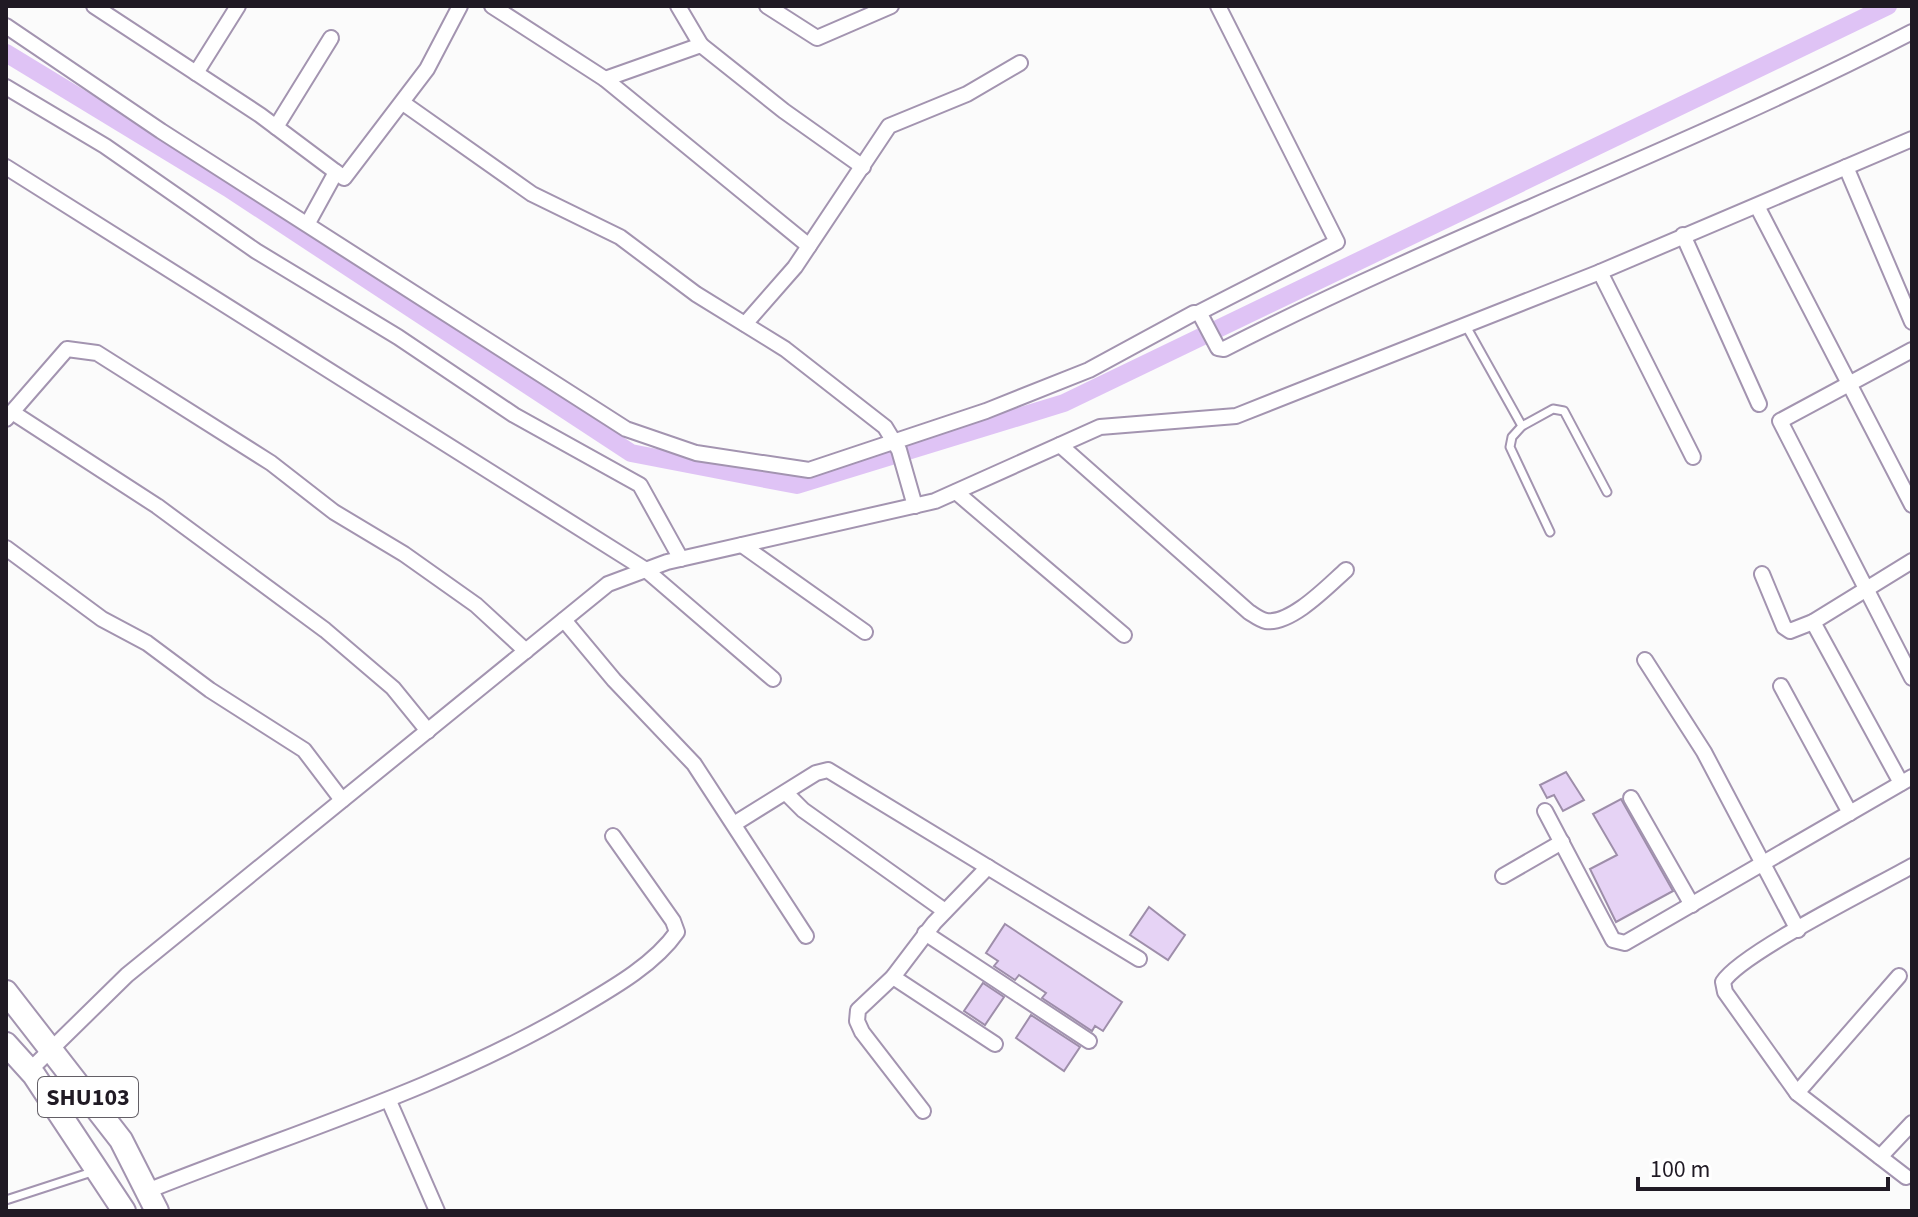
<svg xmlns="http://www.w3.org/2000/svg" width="1918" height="1217" font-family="'Source Sans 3',sans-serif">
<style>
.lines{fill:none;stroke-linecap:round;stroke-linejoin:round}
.canal{stroke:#dfc3f5;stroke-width:18}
.building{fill:#e6d3f5;stroke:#9e8eaa;stroke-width:2}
.service-casing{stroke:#a394b0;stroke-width:11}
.minor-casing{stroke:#a394b0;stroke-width:18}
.primary-casing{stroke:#a394b0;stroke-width:26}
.service{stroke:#fff;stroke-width:7}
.minor{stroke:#fff;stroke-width:14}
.primary{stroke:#fff;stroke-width:22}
.labels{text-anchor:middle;stroke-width:6;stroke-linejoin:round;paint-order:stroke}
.shield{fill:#fff;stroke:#635f66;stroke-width:2}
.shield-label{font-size:24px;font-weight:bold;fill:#201a24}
</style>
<rect width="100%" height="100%" fill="#fbfbfb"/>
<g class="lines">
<polyline class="canal" points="6,53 228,188 631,453 797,485 1064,403 1888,6"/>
</g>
<g class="building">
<polygon points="1566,772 1584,800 1563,811 1554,795 1547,798 1540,785"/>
<polygon points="1621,799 1673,891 1616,922 1590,869 1617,855 1593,814"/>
<polygon points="1149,907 1185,935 1168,960 1130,935"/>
<polygon points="1005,924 1122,1002 1103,1031 1095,1026 1092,1031 1042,998 1046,993 1019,975 1015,980 994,966 998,961 986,953"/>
<polygon points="983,983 1004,997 985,1025 964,1011"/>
<polygon points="1031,1015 1080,1047 1064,1071 1016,1038"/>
</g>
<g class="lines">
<defs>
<g id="service">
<polyline points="1466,326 1522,426 1512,437 1510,447 1550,532"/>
<polyline points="1522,426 1553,409 1564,411 1607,492"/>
<polyline points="6,1200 95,1171"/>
</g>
<g id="minor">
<polyline points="94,6 260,115 344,178 427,69 460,6"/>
<polyline points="492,6 605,79 701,45 784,111 863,167"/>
<polyline points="678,6 701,45"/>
<polyline points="767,6 817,38 891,6"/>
<path d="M6,26L161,131L626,429L696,453L809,470L986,411L1089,370L1194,313L1200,314L1218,348L1224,349C1449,234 1687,148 1912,32"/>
<polyline points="196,73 238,6"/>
<polyline points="605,79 809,246"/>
<polyline points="6,87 105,146 256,251 398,337 514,415 640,485 681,559"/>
<polyline points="403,103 532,194 620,237 696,294 785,349 885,427 899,450 915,506"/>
<polyline points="276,127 331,38"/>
<polyline points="6,167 646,570 773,679"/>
<polyline points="1846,167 1912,322"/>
<polyline points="1757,206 1912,505"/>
<polyline points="308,223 336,172"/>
<polyline points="1683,235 1759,404"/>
<polyline points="1600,272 1693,457"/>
<polyline points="1198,313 1337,242 1218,6"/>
<polyline points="745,324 795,267 889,126 967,94 1020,63"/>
<polyline points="1912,350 1780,421 1912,678"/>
<polyline points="12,412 157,506 325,630 393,688 428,731"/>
<polyline points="6,419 67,349 97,353 271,463 334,512 404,554 476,605 526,651"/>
<path d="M1060,445L1249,612C1254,615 1260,620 1266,621C1291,625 1329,585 1346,570"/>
<polyline points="956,492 1124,635"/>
<polyline points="742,545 865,632"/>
<polyline points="6,548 102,619 147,643 210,690 304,750 342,800"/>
<polyline points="1762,574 1784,627 1790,631 1813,622 1912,561"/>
<polyline points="564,620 614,680 694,764 806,936"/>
<polyline points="1813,622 1901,783"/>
<polyline points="1645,660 1704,752 1798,930"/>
<polyline points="1781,686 1850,813"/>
<polyline points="787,794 803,810 945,911"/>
<polyline points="1631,798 1692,905"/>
<polyline points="1545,811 1613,940 1625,943 1912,777"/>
<polyline points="734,824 816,773 828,770 1139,959"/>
<polyline points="1503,876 1562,842"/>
<polyline points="925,933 1089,1041"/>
<polyline points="893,977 995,1044"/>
<polyline points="30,1070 127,975 608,584 667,562 935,501 1100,427 1236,416 1600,272 1912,139"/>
<polyline points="1797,1093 1899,976"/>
<polyline points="389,1101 437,1211"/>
<polyline points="923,1111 862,1032 857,1021 858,1010 893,977 934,923 988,867"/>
<polyline points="1880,1157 1912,1123"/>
<path d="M1906,1177L1797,1093L1725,992L1723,982C1741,953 1875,887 1912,866"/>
<path d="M147,1191C292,1133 441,1089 577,1009C611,989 654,965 677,932L673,921L613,836"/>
</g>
<g id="primary">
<polyline points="6,992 121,1140 157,1211"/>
<polyline points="6,1044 34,1075 124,1211"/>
</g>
</defs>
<use href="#service" class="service-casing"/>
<use href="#minor" class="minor-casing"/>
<use href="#primary" class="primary-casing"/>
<use href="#service" class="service"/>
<use href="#minor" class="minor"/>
<use href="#primary" class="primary"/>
</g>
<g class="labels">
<rect class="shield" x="38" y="1077" width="100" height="40" rx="6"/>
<g class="shield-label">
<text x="88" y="1105">SHU103</text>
</g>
</g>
<rect width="1918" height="1217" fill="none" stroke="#201a24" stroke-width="16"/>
<path d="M1638 1177v12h250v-12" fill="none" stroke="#201a24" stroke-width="4"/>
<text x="1650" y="1177" font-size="24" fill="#201a24" stroke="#ffffff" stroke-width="6" paint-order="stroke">100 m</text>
</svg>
